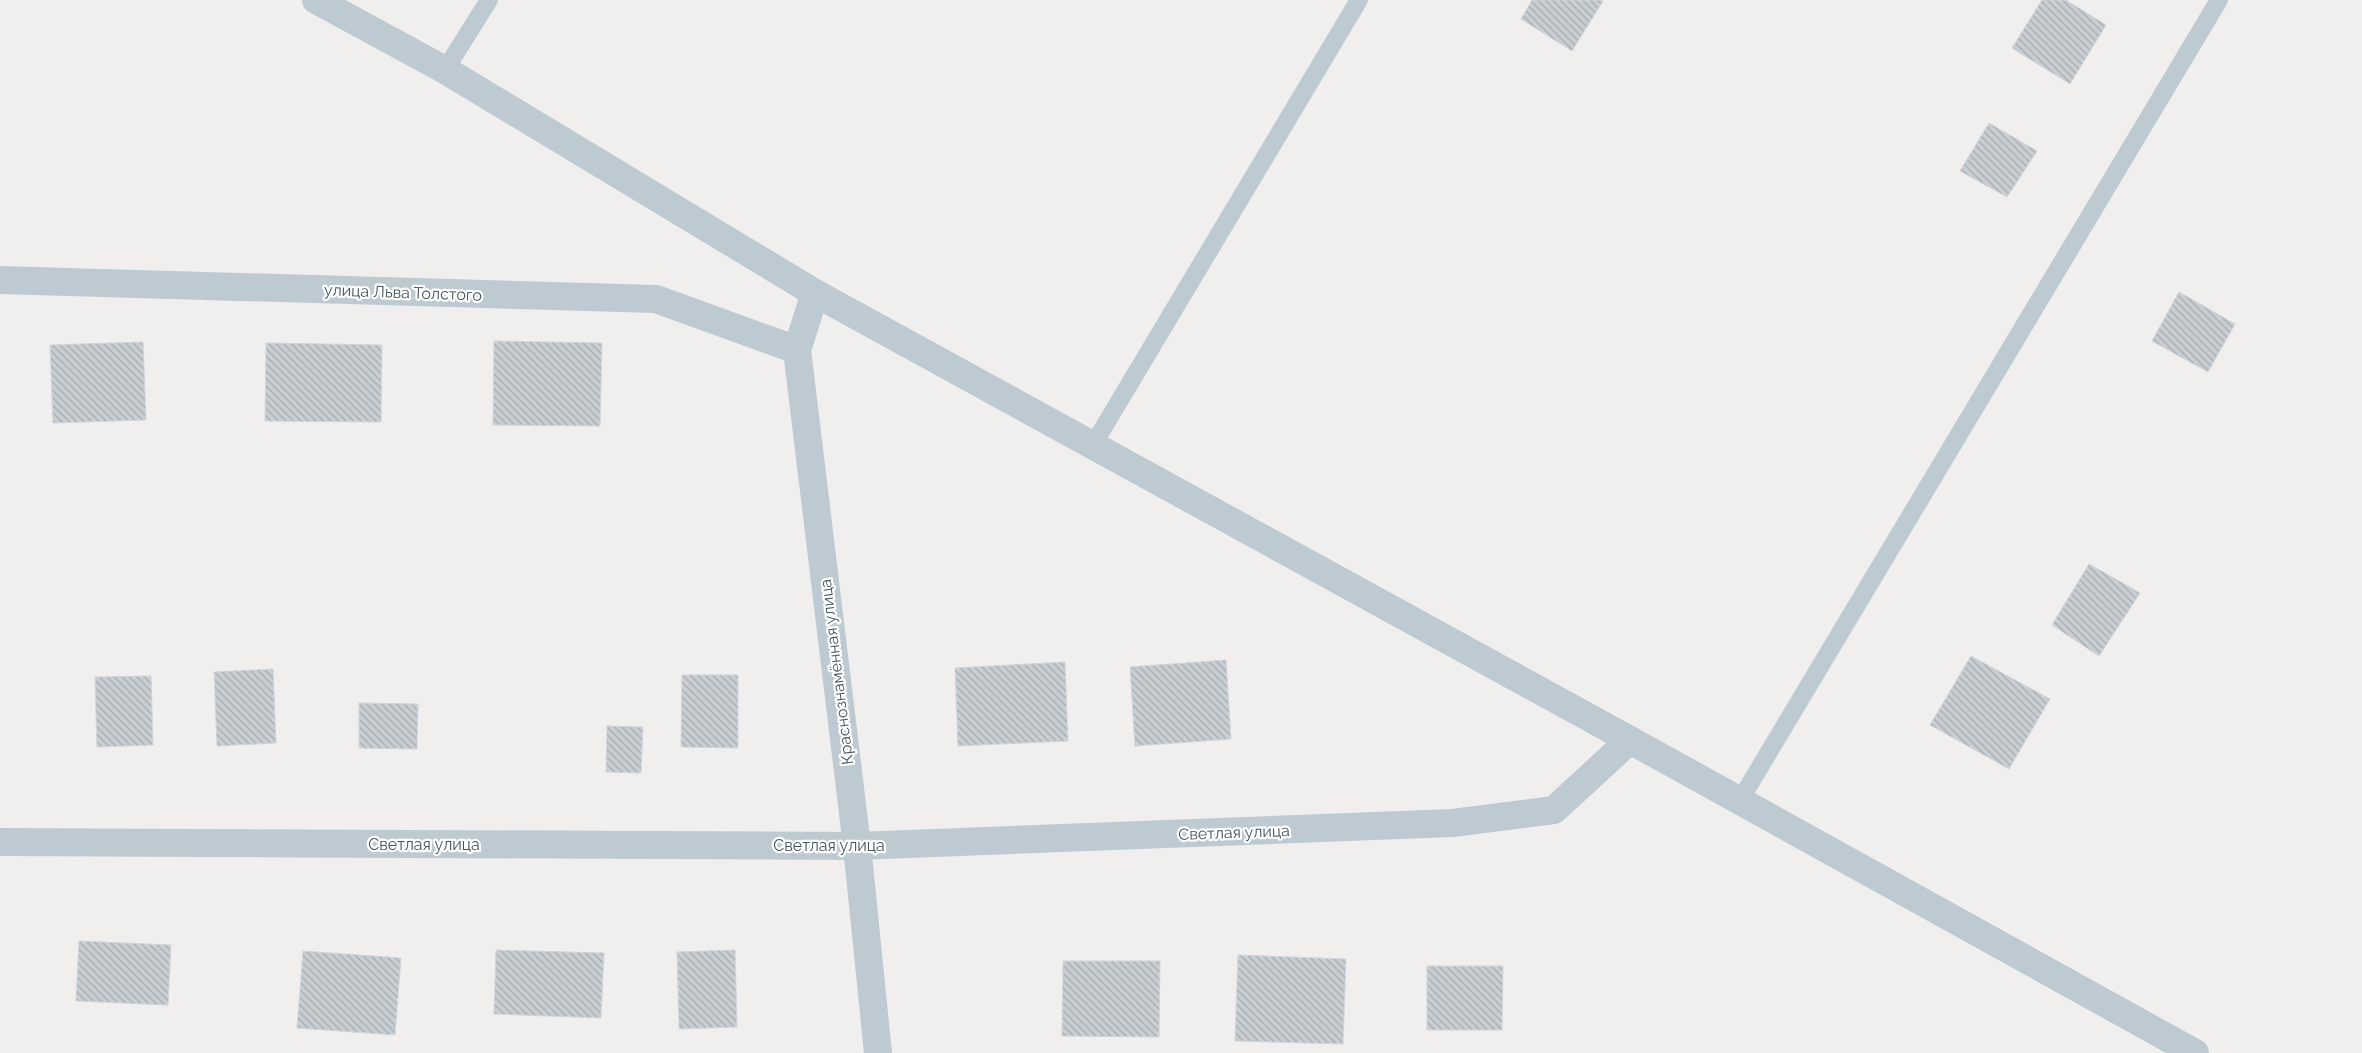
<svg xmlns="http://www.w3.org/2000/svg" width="2362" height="1053" font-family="Raleway,sans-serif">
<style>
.building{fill:url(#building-back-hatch);stroke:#d1d5da}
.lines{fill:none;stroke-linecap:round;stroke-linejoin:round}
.service{stroke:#bdcad2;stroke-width:18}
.minor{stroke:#bdcad2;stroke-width:28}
.tertiary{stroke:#bdcad2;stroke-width:28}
.labels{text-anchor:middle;stroke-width:4.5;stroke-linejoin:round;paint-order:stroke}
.street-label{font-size:16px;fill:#44545d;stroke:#fff}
</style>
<defs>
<pattern id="building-back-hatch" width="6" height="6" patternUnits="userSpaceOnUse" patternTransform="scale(1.25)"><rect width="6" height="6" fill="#c9ced3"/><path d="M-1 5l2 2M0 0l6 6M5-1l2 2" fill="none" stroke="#a5aaae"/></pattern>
</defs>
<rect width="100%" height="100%" fill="#f1eeee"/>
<g class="building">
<polygon points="1532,0 1602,0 1603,1 1572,51 1521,19"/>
<polygon points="2042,0 2066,0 2106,25 2070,84 2012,48"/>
<polygon points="1989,123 2037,151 2007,197 1960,171"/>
<polygon points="2179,292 2235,324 2208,372 2152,341"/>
<polygon points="494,341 602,343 600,426 493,425"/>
<polygon points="143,342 146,420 53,423 50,345"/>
<polygon points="266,343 382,345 381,422 265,421"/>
<polygon points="2089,564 2140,593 2099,656 2052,625"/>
<polygon points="1971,656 2050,699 2009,769 1930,725"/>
<polygon points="1226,660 1231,739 1135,746 1130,667"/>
<polygon points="1065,662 1068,741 958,746 955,668"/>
<polygon points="273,669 276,743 217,746 214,672"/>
<polygon points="682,675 738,675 738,748 681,747"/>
<polygon points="151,676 153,745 97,747 95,677"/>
<polygon points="359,703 418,704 417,749 359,748"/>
<polygon points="607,726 643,727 641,773 606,772"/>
<polygon points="79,941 171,945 168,1005 76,1001"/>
<polygon points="496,950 604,953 601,1018 494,1014"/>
<polygon points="735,950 737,1027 679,1029 677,952"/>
<polygon points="303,951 401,958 395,1035 297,1028"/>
<polygon points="1238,955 1346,959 1343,1044 1235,1041"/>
<polygon points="1063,961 1160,961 1159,1037 1062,1036"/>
<polygon points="1427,966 1503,966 1502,1030 1427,1030"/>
</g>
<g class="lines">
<g class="service">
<polyline points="445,70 489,0"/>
<polyline points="1093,445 1359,0"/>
<polyline points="1739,802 2219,0"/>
</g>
<g class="minor">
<polyline points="0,280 656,299 797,350"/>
<polyline points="815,293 797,350 857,846 878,1053"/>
<polyline points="0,842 857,846 1453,823 1554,810 1630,740"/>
</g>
<polyline class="tertiary" points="316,0 445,70 815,293 1630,740 2195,1053"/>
</g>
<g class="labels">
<g class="street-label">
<text transform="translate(403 292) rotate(2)" y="6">улица Льва Толстого</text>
<text transform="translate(836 672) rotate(-97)" y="6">Краснознамённая улица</text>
<text transform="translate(1234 832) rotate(-2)" y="6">Светлая улица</text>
<text x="424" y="850">Светлая улица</text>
<text x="829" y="851">Светлая улица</text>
</g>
</g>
</svg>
